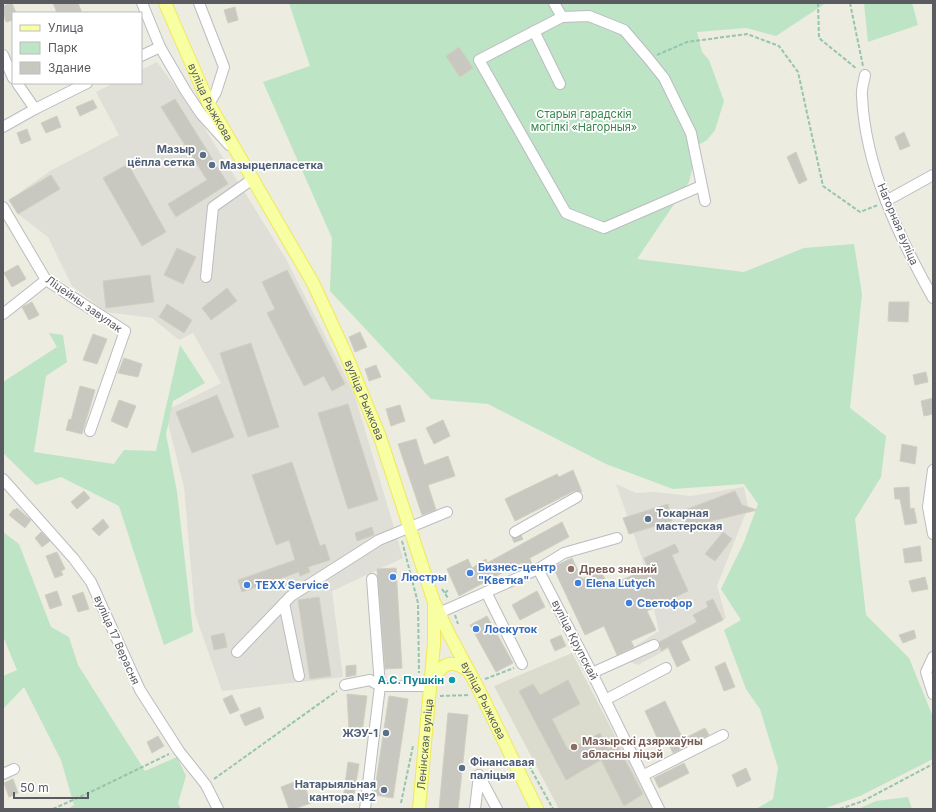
<svg xmlns="http://www.w3.org/2000/svg" width="936" height="812" font-family="Inter,sans-serif">
<style>
.industrial{fill:#dfdfd8}
.education{fill:#dcdcce}
.green{fill:#bce4c5}
.building{fill:#c9c8c0;stroke:#d1cfbf}
.lines{fill:none;stroke-linecap:round;stroke-linejoin:round}
.minor-tunnel{stroke:#c7c8c0;stroke-width:10;stroke-dasharray:10 5;stroke-linecap:butt}
.minor-casing{stroke:#bbbcc2;stroke-width:12}
.major-casing{stroke:#f0e955;stroke-width:14}
.path{stroke:#95c5ae;stroke-width:2;stroke-dasharray:4 2;stroke-linecap:butt}
.minor{stroke:#fff;stroke-width:10}
.major{stroke:#f8ffa3;stroke-width:12}
.service-dot{fill:#5c6f8a;stroke:#fff;stroke-width:1.5}
.education-dot{fill:#8d6e63;stroke:#fff;stroke-width:1.5}
.shop-dot{fill:#3f7fe0;stroke:#fff;stroke-width:1.5}
.culture-dot{fill:#0f9aa8;stroke:#fff;stroke-width:1.5}
.labels{text-anchor:middle;stroke-width:3.5;stroke-linejoin:round;paint-order:stroke}
.street-label{font-size:11px;fill:#595b61;stroke:#fff}
.park-label{font-size:11px;fill:#35854b;stroke:#fff}
.service-label{font-size:11px;font-weight:bold;fill:#4e5e75;stroke:#fff;text-anchor:end}
.shop-label{font-size:11px;font-weight:bold;fill:#366cbe;stroke:#fff;text-anchor:start}
.education-label{font-size:11px;font-weight:bold;fill:#785e54;stroke:#fff;text-anchor:start}
.culture-label{font-size:11px;font-weight:bold;fill:#0d838f;stroke:#fff;text-anchor:end}
</style>
<rect width="100%" height="100%" fill="#ecece0"/>
<g class="industrial">
<polygon points="157,62 197,116 286,259 354,393 403,558 332,591 343,677 222,691 195,614 184,487 165,411 221,383 193,333 179,340 152,318 106,312 72,286 48,237 18,214 9,200 50,171 119,135 96,92 114,83 141,83 141,70"/>
<polygon points="616,484 636,493 654,492 691,496 744,487 748,507 717,586 726,618 638,665 618,657 659,631 642,558"/>
</g>
<polygon class="education" points="572,653 653,809 559,809 494,686"/>
<g class="green">
<polygon points="289,3 826,3 776,36 746,28 697,32 702,52 709,60 724,101 715,130 707,140 698,145 689,182 637,259 744,272 804,248 854,244 862,294 850,408 886,436 881,477 855,519 866,615 909,658 933,717 933,759 860,796 823,809 756,809 773,799 778,768 760,709 746,689 724,630 741,620 721,589 744,542 758,504 744,484 673,489 606,464 488,404 431,399 330,291 332,238 263,82 310,66"/>
<polygon points="864,3 912,3 918,25 868,42"/>
<polygon points="49,333 63,335 67,362 46,376 34,452 114,464 124,450 156,451 180,345 205,383 173,401 166,434 177,492 193,632 164,645 119,506 61,477 36,485 3,453 3,382 57,347"/>
<polygon points="3,532 19,544 51,627 69,637 78,665 145,771 177,757 186,776 178,803 181,809 68,809 74,805 61,760 24,687 3,709 3,676 17,670 3,636"/>
<polygon points="908,797 912,809 858,809 876,801"/>
</g>
<g class="building">
<polygon points="12,3 16,13 13,13 13,20 6,22 3,12 3,6"/>
<polygon points="53,3 78,3 82,13 57,13"/>
<polygon points="235,7 238,20 228,23 224,10"/>
<polygon points="459,47 473,68 460,77 446,56"/>
<polygon points="175,99 228,184 176,217 168,204 207,180 161,107"/>
<polygon points="93,100 97,108 80,116 76,107"/>
<polygon points="57,116 61,127 46,133 41,123"/>
<polygon points="27,129 31,140 21,144 17,133"/>
<polygon points="904,132 910,146 900,150 895,137"/>
<polygon points="796,152 807,180 799,184 787,157"/>
<polygon points="128,164 166,232 142,246 103,178"/>
<polygon points="51,175 60,189 18,214 9,200"/>
<polygon points="177,248 196,257 183,284 164,275"/>
<polygon points="18,265 26,279 12,287 4,273"/>
<polygon points="287,270 345,384 332,391 324,376 304,386 267,313 275,309 262,282"/>
<polygon points="150,275 154,302 106,308 103,281"/>
<polygon points="227,288 237,301 211,320 202,308"/>
<polygon points="32,302 39,315 29,320 22,307"/>
<polygon points="889,302 909,302 908,322 888,321"/>
<polygon points="167,304 192,320 184,333 159,317"/>
<polygon points="360,332 367,347 355,352 349,337"/>
<polygon points="93,334 107,339 97,364 83,360"/>
<polygon points="251,343 279,427 248,437 220,353"/>
<polygon points="124,358 142,364 138,377 118,373"/>
<polygon points="376,365 381,377 369,381 365,369"/>
<polygon points="926,372 928,382 915,385 913,375"/>
<polygon points="80,386 95,390 82,434 66,430 69,419 71,420"/>
<polygon points="217,395 234,437 192,453 176,412"/>
<polygon points="933,398 933,414 924,416 921,401"/>
<polygon points="119,400 136,406 127,428 111,421"/>
<polygon points="348,404 378,500 348,509 318,413"/>
<polygon points="400,405 405,421 391,426 386,409"/>
<polygon points="443,420 450,436 434,444 426,428"/>
<polygon points="416,439 424,465 448,456 455,476 428,485 436,510 422,515 398,444"/>
<polygon points="902,444 917,447 915,464 900,461"/>
<polygon points="292,462 320,546 325,544 330,560 308,567 310,572 300,576 299,572 242,592 238,580 295,560 289,540 276,545 252,475"/>
<polygon points="573,470 582,492 577,491 574,491 515,521 505,499 557,474 559,477"/>
<polygon points="909,487 910,509 914,508 917,523 905,525 900,499 895,499 894,488"/>
<polygon points="84,491 90,498 77,509 71,502"/>
<polygon points="735,491 742,505 757,510 687,527 682,511"/>
<polygon points="668,504 672,521 629,534 623,518"/>
<polygon points="17,508 31,520 25,528 9,515 14,509 15,510"/>
<polygon points="103,519 109,527 99,536 92,529"/>
<polygon points="562,522 569,537 459,596 447,569 468,559 472,568 486,559 487,563"/>
<polygon points="372,527 374,535 357,541 355,533"/>
<polygon points="41,532 50,541 42,547 35,538"/>
<polygon points="723,532 732,539 715,561 705,554"/>
<polygon points="675,544 679,552 672,555 688,591 647,611 656,630 631,641 634,647 617,655 604,626 585,635 553,567 572,558 582,579 600,570 609,586 648,568 644,558"/>
<polygon points="920,546 922,561 905,563 903,549"/>
<polygon points="57,552 65,569 61,571 63,575 55,578 46,556"/>
<polygon points="396,568 402,668 385,669 377,569"/>
<polygon points="925,577 928,589 912,592 909,581"/>
<polygon points="57,591 62,605 50,609 45,595"/>
<polygon points="537,591 545,607 520,620 512,605"/>
<polygon points="83,592 89,609 78,612 72,596"/>
<polygon points="319,597 331,676 310,679 298,600"/>
<polygon points="713,599 723,620 681,641 690,660 677,667 668,647 661,651 659,642 697,622 693,615 708,607 706,602"/>
<polygon points="487,616 513,663 496,672 470,625"/>
<polygon points="914,630 916,638 903,643 899,635"/>
<polygon points="224,633 227,647 214,650 211,636"/>
<polygon points="561,635 566,646 555,651 550,640"/>
<polygon points="725,662 735,687 724,691 715,667"/>
<polygon points="356,665 356,675 346,677 346,666"/>
<polygon points="568,680 580,704 552,719 568,750 600,733 608,749 617,745 643,794 624,806 601,760 566,780 519,691 533,684 540,695"/>
<polygon points="347,694 367,696 362,733 349,731"/>
<polygon points="232,695 239,710 230,714 223,699"/>
<polygon points="389,696 408,699 393,798 374,795"/>
<polygon points="665,701 683,739 705,728 709,735 673,753 667,741 660,744 645,711"/>
<polygon points="260,707 264,718 245,726 240,715"/>
<polygon points="448,713 468,715 458,809 439,809"/>
<polygon points="158,736 164,746 152,753 147,742"/>
<polygon points="348,762 359,764 353,801 343,800"/>
<polygon points="684,763 689,773 659,788 654,778"/>
<polygon points="746,768 751,780 737,787 732,775"/>
<polygon points="13,779 18,793 9,797 4,783"/>
<polygon points="302,779 311,803 294,809 289,809 281,787"/>
</g>
<g class="lines">
<polyline class="minor-tunnel" points="515,532 530,572"/>
<defs>
<g id="minor">
<polyline points="142,3 160,47 185,90 201,114 229,145"/>
<polyline points="199,3 224,67 216,92 209,104"/>
<polyline points="554,3 562,17 589,16 624,30 648,58 664,78 691,133 705,201"/>
<polyline points="562,17 479,60 566,213 604,228 701,186"/>
<polyline points="534,31 560,84"/>
<polyline points="3,55 13,78"/>
<polyline points="141,56 160,47"/>
<path d="M865,75C864,82 861,90 862,96C865,167 899,237 933,298"/>
<polyline points="17,83 35,109"/>
<polyline points="3,127 35,109 87,83"/>
<polyline points="886,201 933,175"/>
<polyline points="3,207 46,280 125,331 90,431"/>
<polyline points="206,277 213,207 247,183 253,181"/>
<polyline points="3,314 46,280"/>
<polyline points="933,470 928,507 933,534"/>
<polyline points="3,479 74,559 91,582 140,690 179,751 206,785 218,809"/>
<polyline points="515,532 577,497"/>
<polyline points="538,569 564,553 617,538"/>
<polyline points="486,592 522,664"/>
<polyline points="284,603 299,676"/>
<polyline points="439,613 538,569 592,673 659,809"/>
<polyline points="237,652 291,596 379,540 447,512"/>
<polyline points="933,657 926,672 933,694"/>
<polyline points="592,673 654,645"/>
<polyline points="345,685 370,680 380,686 430,686"/>
<polyline points="605,700 666,668"/>
<polyline points="3,774 14,769"/>
<polyline points="479,775 497,809"/>
<polyline points="644,775 723,735"/>
<polyline points="365,809 380,686 372,579"/>
<polyline points="475,809 479,775"/>
</g>
<g id="major">
<path id="s1" d="M165,3L209,104L313,283L344,350L380,437L434,602L449,634L479,690L537,809"/>
<path d="M431,680C445,663 449,658 469,671"/>
<path id="s2" d="M419,809L434,644V606"/>
</g>
</defs>
<use href="#minor" class="minor-casing"/>
<use href="#major" class="major-casing"/>
<g class="path">
<polyline points="818,3 819,38 857,69"/>
<polyline points="850,3 863,66"/>
<polyline points="657,55 687,42 747,34 779,46 798,72 823,186 860,212 878,205"/>
<polyline points="402,541 418,603 419,673"/>
<polyline points="442,589 448,598"/>
<polyline points="445,593 449,589"/>
<polyline points="455,615 458,624"/>
<polyline points="485,679 514,668"/>
<polyline points="440,696 470,695"/>
<polyline points="526,760 553,809"/>
<polyline points="214,779 337,691"/>
<polyline points="401,803 413,746"/>
<polyline points="53,809 99,788 169,754"/>
<polyline points="840,809 863,801 933,764"/>
</g>
<use href="#minor" class="minor"/>
<use href="#major" class="major"/>
</g>
<g class="service-dot">
<circle cx="203" cy="155" r="4"/>
<circle cx="212" cy="165" r="4"/>
<circle cx="648" cy="519" r="4"/>
<circle cx="386" cy="733" r="4"/>
<circle cx="462" cy="768" r="4"/>
<circle cx="384" cy="790" r="4"/>
</g>
<g class="education-dot">
<circle cx="571" cy="569" r="4"/>
<circle cx="574" cy="747" r="4"/>
</g>
<g class="shop-dot">
<circle cx="470" cy="573" r="4"/>
<circle cx="393" cy="577" r="4"/>
<circle cx="578" cy="583" r="4"/>
<circle cx="247" cy="585" r="4"/>
<circle cx="629" cy="603" r="4"/>
<circle cx="476" cy="629" r="4"/>
</g>
<circle class="culture-dot" cx="452" cy="680" r="4"/>
<g class="labels">
<g class="street-label">
<text dy="4" stroke="none"><textPath href="#s1" startOffset="109">вуліца Рыжкова</textPath></text>
<text transform="translate(898 224) rotate(67)" y="4">Нагорная вуліца</text>
<text transform="translate(84 304) rotate(35)" y="4">Ліцейны завулак</text>
<text dy="4" stroke="none"><textPath href="#s1" startOffset="445">вуліца Рыжкова</textPath></text>
<text transform="translate(117 640) rotate(66)" y="4">вуліца 17 Верасня</text>
<text transform="translate(575 640) rotate(63)" y="4">вуліца Крупскай</text>
<text dy="4" stroke="none"><textPath href="#s1" startOffset="769">вуліца Рыжкова</textPath></text>
<text dy="4" stroke="none"><textPath href="#s2" startOffset="65">Ленінская вуліца</textPath></text>
</g>
<g class="park-label">
<text x="584" y="118">Старыя гарадскія<tspan x="584" dy="13">могілкі «Нагорныя»</tspan></text>
</g>
<g class="service-label">
<text x="195" y="153">Мазыр<tspan x="195" dy="13">цёпла сетка</tspan></text>
<text x="220" y="169" text-anchor="start">Мазырцепласетка</text>
<text x="656" y="517" text-anchor="start">Токарная<tspan x="656" dy="13">мастерская</tspan></text>
<text x="378" y="737">ЖЭУ-1</text>
<text x="470" y="766" text-anchor="start">Фінансавая<tspan x="470" dy="13">паліцыя</tspan></text>
<text x="376" y="788">Натарыяльная<tspan x="376" dy="13">кантора №2</tspan></text>
</g>
<g class="shop-label">
<text x="478" y="571">Бизнес-центр<tspan x="478" dy="13">"Кветка"</tspan></text>
<text x="401" y="581">Люстры</text>
<text x="586" y="587">Elena Lutych</text>
<text x="255" y="589">TEXX Service</text>
<text x="637" y="607">Светофор</text>
<text x="484" y="633">Лоскуток</text>
</g>
<g class="education-label">
<text x="579" y="573">Древо знаний</text>
<text x="582" y="745">Мазырскі дзяржаўны<tspan x="582" dy="13">абласны ліцэй</tspan></text>
</g>
<g class="culture-label">
<text x="444" y="684">А.С. Пушкін</text>
</g>
</g>
<rect width="936" height="812" fill="none" stroke="#595b61" stroke-width="8"/>
<rect x="12" y="12" width="130" height="72" fill="#ffffff" stroke="#bdbdc0"/>
<rect x="20" y="25" width="20" height="6" fill="#f8ffa3" stroke="#bdbdc0"/>
<text x="48" y="32" font-size="12" fill="#595b61">Улица</text>
<rect x="20" y="42" width="20" height="12" fill="#bce4c5" stroke="#bdbdc0"/>
<text x="48" y="52" font-size="12" fill="#595b61">Парк</text>
<rect x="20" y="62" width="20" height="12" fill="#c9c8c0" stroke="#bdbdc0"/>
<text x="48" y="72" font-size="12" fill="#595b61">Здание</text>
<path d="M14 792v6h74v-6" fill="none" stroke="#595b61" stroke-width="2"/>
<text x="20" y="792" font-size="12" fill="#595b61" stroke="#ffffff" stroke-width="3" paint-order="stroke">50 m</text>
</svg>
